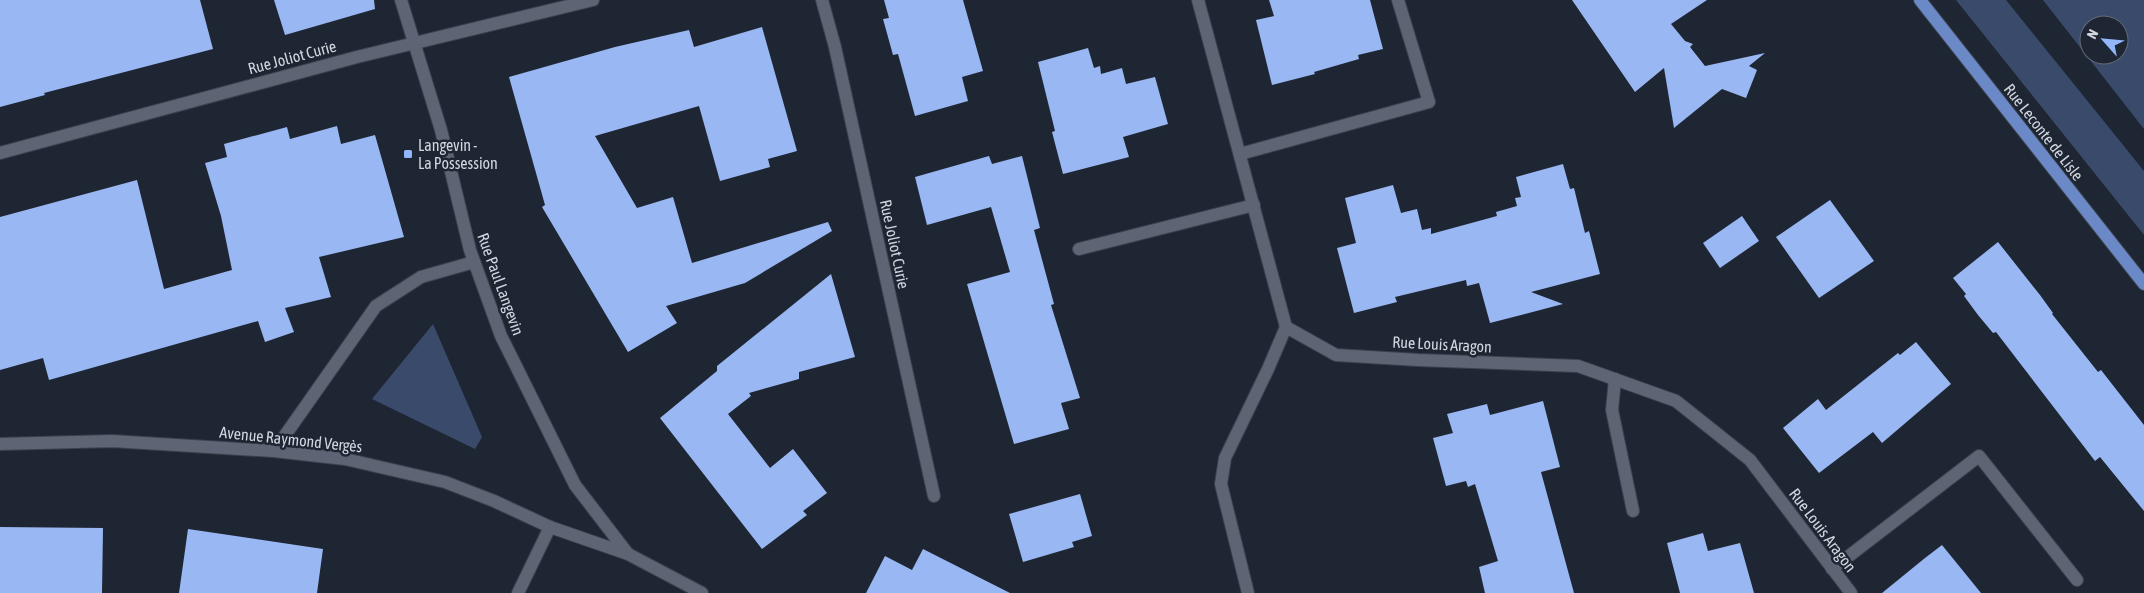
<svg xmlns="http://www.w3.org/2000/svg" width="2144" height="593" font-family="'Asap Condensed',sans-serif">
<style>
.green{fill:#394a6b;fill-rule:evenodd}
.building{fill:#99b7f3}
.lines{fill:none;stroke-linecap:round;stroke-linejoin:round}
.lane-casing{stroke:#3c424d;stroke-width:14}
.street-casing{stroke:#3c424d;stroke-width:14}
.primary-casing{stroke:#3c424d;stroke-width:14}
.lane{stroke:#5d6575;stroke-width:12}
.street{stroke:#5d6575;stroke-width:12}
.primary{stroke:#6b89c7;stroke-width:12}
.poi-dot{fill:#93b7fd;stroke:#1f2633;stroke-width:2}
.labels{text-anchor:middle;stroke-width:5;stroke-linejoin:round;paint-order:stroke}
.street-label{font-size:16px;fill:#d1d6df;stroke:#1f2633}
.poi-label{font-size:16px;fill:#d1d6df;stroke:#1f2633;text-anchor:start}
</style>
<rect width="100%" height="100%" fill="#1f2633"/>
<g class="green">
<polygon points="1956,0 2006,0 2144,171 2144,235"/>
<path d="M2043,0H2144V129ZM2089,25H2119V55H2089Z"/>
<polygon points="433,324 482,437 475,449 372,399"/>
</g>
<g class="building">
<polygon points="0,0 200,0 213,49 44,93 45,95 0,107"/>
<polygon points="274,0 374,0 375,9 285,35"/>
<polygon points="884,0 963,0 983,71 962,77 968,101 915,116 898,54 893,55 883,19 889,18"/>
<polygon points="1269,0 1370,0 1383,49 1358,55 1359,59 1314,72 1315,74 1272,85 1256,20 1274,16"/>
<polygon points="1572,0 1707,0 1671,24 1685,41 1693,44 1690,47 1705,66 1765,53 1749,66 1757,70 1746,98 1722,89 1674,128 1664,68 1635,92"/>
<polygon points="762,27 797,151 768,159 770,167 720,181 699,106 595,136 637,208 673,197 692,263 828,222 832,231 745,283 666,306 677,323 628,352 542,207 545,205 509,77 615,47 689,30 694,47"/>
<polygon points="1088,48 1094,68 1100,66 1101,74 1122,68 1126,84 1155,77 1168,124 1123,137 1129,157 1063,174 1052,132 1055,131 1038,62"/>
<polygon points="337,126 341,144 375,135 404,237 319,257 331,297 285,308 294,332 265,342 258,321 49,380 43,358 0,370 0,217 137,180 164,289 232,270 221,216 205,163 227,157 224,144 287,127 290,139"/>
<polygon points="989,156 992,164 1022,156 1040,228 1034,230 1054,304 1051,305 1080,398 1061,403 1069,429 1014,444 967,284 1010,272 991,207 927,225 915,177"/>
<polygon points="1563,164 1570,189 1574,188 1585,233 1589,231 1600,274 1531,292 1563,304 1490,323 1479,283 1467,286 1466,280 1395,297 1397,302 1354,313 1337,248 1356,243 1345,198 1393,185 1401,213 1417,209 1422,230 1431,228 1431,234 1497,216 1496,212 1517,206 1515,198 1521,197 1516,177"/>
<polygon points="1830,200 1874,261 1819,298 1776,237"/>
<polygon points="1742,216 1759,241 1720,268 1703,243"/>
<polygon points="1998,242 2040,295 2053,313 2052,314 2098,372 2101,370 2144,425 2144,511 2100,457 2095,461 1996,332 1993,333 1978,315 1964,296 1966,294 1953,278"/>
<polygon points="831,274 855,357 799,372 799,379 749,393 751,396 728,414 770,468 793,449 827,493 803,511 807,515 762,549 660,418 717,371 717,366"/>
<polygon points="1916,342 1951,384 1882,443 1873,432 1819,473 1783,428 1818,399 1826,410 1898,353 1900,355"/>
<polygon points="1543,401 1560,467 1541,472 1574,593 1485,593 1479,567 1498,561 1475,484 1468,487 1466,481 1446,486 1433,438 1453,433 1447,414 1487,404 1490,415"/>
<polygon points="1080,494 1092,536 1072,542 1074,547 1023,562 1009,514"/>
<polygon points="0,527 103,528 102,593 0,593"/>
<polygon points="188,529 323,549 317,593 179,593"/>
<polygon points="1703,533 1708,551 1740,543 1754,593 1680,593 1667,543"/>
<polygon points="1942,545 1981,593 1882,593 1925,558"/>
<polygon points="923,549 1010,593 866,593 885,556 912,570"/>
</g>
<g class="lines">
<defs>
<g id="lane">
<polyline points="1240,154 1429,102 1398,0"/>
<polyline points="1079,249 1254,205"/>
<polyline points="1615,379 1612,410 1633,511"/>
<polyline points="274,451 376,306 421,277 474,262"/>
</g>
<g id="street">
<polyline points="401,0 441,130 470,250 501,336 575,485 628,554"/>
<polyline points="822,0 835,47 934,496"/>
<polyline points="1198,0 1286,327 1336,355 1418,360 1578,366 1676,401 1750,460 1851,593"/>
<polyline points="0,153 357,57 593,0"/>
<polyline points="0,444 112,441 274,451 345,459 445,482 494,501 550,527 628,554 702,593"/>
<polyline points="1832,569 1979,456 2077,580"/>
<polyline points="518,593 550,527"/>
<polyline points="1248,593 1221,484 1225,458 1268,369 1286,327"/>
</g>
<polyline id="primary" points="1920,0 2144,284"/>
</defs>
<use href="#lane" class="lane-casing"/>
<use href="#street" class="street-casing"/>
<use href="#primary" class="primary-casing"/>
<use href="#lane" class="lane"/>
<use href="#street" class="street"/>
<use href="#primary" class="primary"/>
</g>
<rect class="poi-dot" x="403" y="149" width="10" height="10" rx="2.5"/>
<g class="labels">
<g class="street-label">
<text transform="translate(292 57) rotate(-15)" y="6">Rue Joliot Curie</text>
<text transform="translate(2044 132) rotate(52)" y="6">Rue Leconte de Lisle</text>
<text transform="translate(895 244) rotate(78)" y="6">Rue Joliot Curie</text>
<text transform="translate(501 284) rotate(70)" y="6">Rue Paul Langevin</text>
<text transform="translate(1442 344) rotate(3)" y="6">Rue Louis Aragon</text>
<text transform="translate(291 439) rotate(6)" y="6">Avenue Raymond Vergès</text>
<text transform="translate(1823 530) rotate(53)" y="6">Rue Louis Aragon</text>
</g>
<g class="poi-label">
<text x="418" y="151">Langevin -<tspan x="418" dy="18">La Possession</tspan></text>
</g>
</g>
<g transform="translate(2104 40) rotate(297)"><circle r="24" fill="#1f2633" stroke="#666c78"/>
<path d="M0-4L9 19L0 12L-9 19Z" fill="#93b7fd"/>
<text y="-8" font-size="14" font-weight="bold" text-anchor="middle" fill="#d1d6df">N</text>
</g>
</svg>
